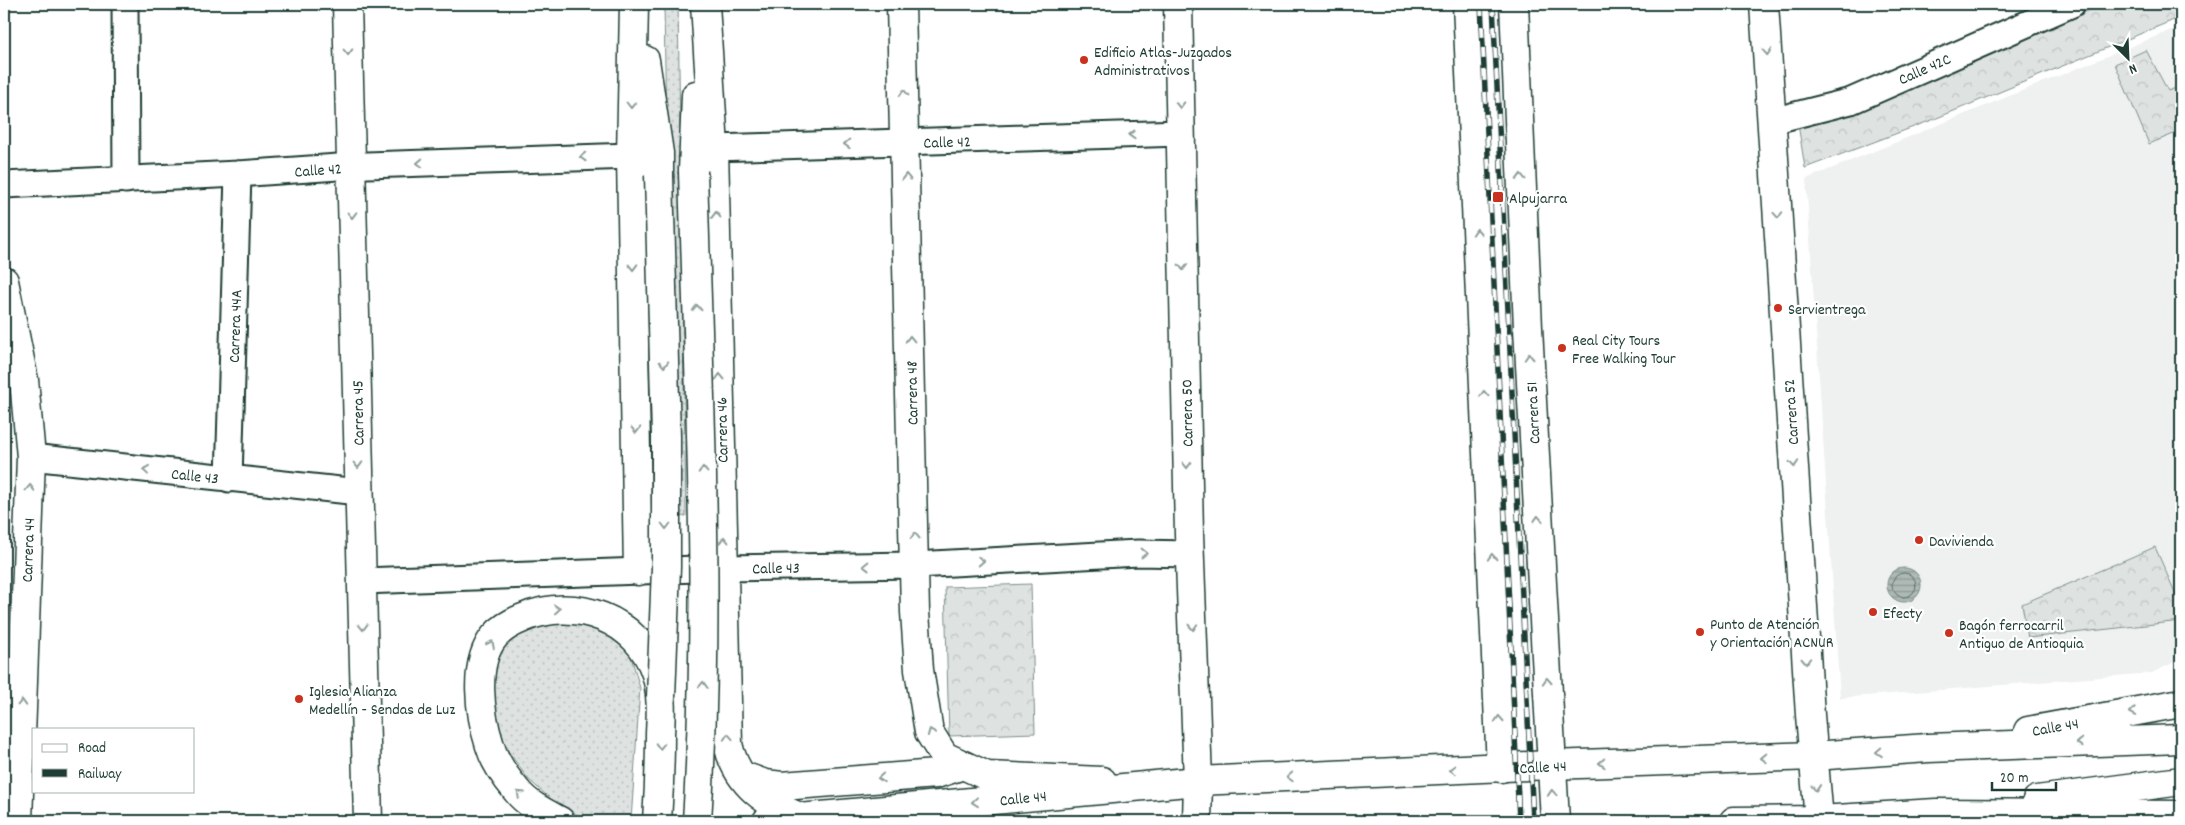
<svg xmlns="http://www.w3.org/2000/svg" width="2185" height="825" font-family="Dekko,sans-serif">
<style>
.built{fill:#eef1f0}
.grass{fill:url(#grass-dots);stroke:#7e908b}
.forest{fill:url(#forest-crowns);stroke:#7e908b}
.water{fill:url(#water-rules);stroke:#758883}
.lines{fill:none;stroke-linecap:round;stroke-linejoin:round}
.shore{stroke:#596f68;stroke-width:1}
.minor-casing{stroke:#1f3d34;stroke-width:29}
.tertiary-casing{stroke:#1f3d34;stroke-width:31}
.secondary-casing{stroke:#1f3d34;stroke-width:31}
.primary-casing{stroke:#1f3d34;stroke-width:31}
.minor{stroke:#fff;stroke-width:25}
.tertiary{stroke:#fff;stroke-width:28}
.secondary{stroke:#fff;stroke-width:28}
.primary{stroke:#fff;stroke-width:28}
.rail-casing{stroke:#1f3d34;stroke-width:5.5}
.rail{stroke:#fff;stroke-width:4;stroke-dasharray:11;stroke-linecap:butt}
.primary-bridge-casing{stroke:#1f3d34;stroke-width:31;stroke-linecap:butt}
.primary-bridge{stroke:#fff;stroke-width:28}
.oneway{stroke:#8f9e9a}
.poi-dot{fill:#c8321e;stroke:#fff;stroke-width:2}
.labels{text-anchor:middle;stroke-width:4.5;stroke-linejoin:round;paint-order:stroke}
.poi-label{font-size:16px;fill:#1f3d34;stroke:#fff;text-anchor:start}
.street-label{font-size:16px;fill:#1f3d34;stroke:#fff}
</style>
<defs>
<pattern id="grass-dots" width="8" height="8" patternUnits="userSpaceOnUse" patternTransform="scale(1.25)"><rect width="8" height="8" fill="#dee3e2"/><path d="M2 2h.1M6 6h.1" fill="none" stroke="#bec4c2" stroke-width="1.8" stroke-linecap="round"/></pattern>
<pattern id="forest-crowns" width="20" height="18" patternUnits="userSpaceOnUse" patternTransform="scale(1.25)"><rect width="20" height="18" fill="#dee3e2"/><path d="M2 6a3 3 0 1 1 6 0M12 15a3 3 0 1 1 6 0" fill="none" stroke="#bec4c2"/></pattern>
<pattern id="water-rules" width="6" height="5" patternUnits="userSpaceOnUse" patternTransform="scale(1.25)"><rect width="6" height="5" fill="#afbab7"/><path d="M0 2.5h6" fill="none" stroke="#8e9896"/></pattern>
</defs>
<rect width="100%" height="100%" fill="#fff"/>
<filter id="ink" filterUnits="userSpaceOnUse"><feTurbulence type="fractalNoise" baseFrequency=".02" numOctaves="2"/><feDisplacementMap in="SourceGraphic" scale="10" xChannelSelector="R" yChannelSelector="G"/><feConvolveMatrix kernelMatrix="1 2 1 2 8 2 1 2 1" color-interpolation-filters="sRGB"/></filter>
<g filter="url(#ink)">
<polygon class="built" points="2181,26 2181,659 2152,673 1840,698 1806,179"/>
<g class="grass">
<polygon points="664,4 678,4 686,516 672,517"/>
<polygon points="574,617 628,646 640,688 631,821 585,819 554,802 528,779 506,748 490,714 497,641 514,627"/>
</g>
<g class="forest">
<polygon points="2103,4 2181,4 2181,17 1932,120 1805,168 1798,124 1867,105 1975,62"/>
<polygon points="2146,50 2168,91 2181,86 2181,131 2149,144 2115,64"/>
<polygon points="2155,547 2181,606 2181,621 2028,638 2022,604"/>
<polygon points="1031,584 1035,733 949,736 945,587"/>
</g>
<circle class="water" cx="1904" cy="585" r="17"/>
<g class="lines">
<circle class="shore" cx="1904" cy="585" r="12"/>
<defs>
<g id="minor">
<polyline points="125,4 126,180"/>
<polyline points="1772,121 1851,101 2072,4"/>
<polyline points="714,148 1181,133"/>
<polyline points="4,185 238,174 367,165 631,156"/>
<polyline points="31,457 359,492"/>
<polyline points="229,479 238,174"/>
<polyline points="362,581 725,568 915,565 1138,553 1190,554"/>
</g>
<g id="tertiary">
<polyline points="347,4 368,821"/>
<polyline points="901,4 915,612 919,670 929,732 944,756 987,776 1102,781"/>
<polyline points="1467,4 1501,768"/>
<polyline points="1514,4 1528,328 1555,821"/>
<polyline points="4,281 24,380 31,457 18,821"/>
</g>
<g id="secondary">
<polyline points="1178,4 1189,534 1198,781 1197,821"/>
<polyline points="1764,4 1810,715 1819,820"/>
<polyline points="2028,731 2181,703"/>
<polyline points="2037,800 2181,781"/>
<polyline points="767,821 1198,781 1550,765 1813,756 1928,748 2181,739"/>
<polyline points="1734,821 1819,820 1936,813 2181,815"/>
</g>
<g id="primary">
<polyline points="634,4 631,156 638,571"/>
<path d="M705,4L714,148L728,744C737,785 767,804 804,819"/>
<polyline points="645,60 659,153 659,175"/>
<polyline points="693,171 696,95"/>
<polyline points="743,776 765,784 782,786 936,774 963,765"/>
<path d="M560,821C545,813 528,805 517,791C506,778 495,763 490,746C480,715 472,663 495,636C502,628 513,622 523,618C574,596 638,618 656,674C662,694 661,714 660,734C660,763 659,792 657,821"/>
</g>
</defs>
<use href="#minor" class="minor-casing"/>
<use href="#tertiary" class="tertiary-casing"/>
<use href="#secondary" class="secondary-casing"/>
<use href="#primary" class="primary-casing"/>
<use href="#minor" class="minor"/>
<use href="#tertiary" class="tertiary"/>
<use href="#secondary" class="secondary"/>
<use href="#primary" class="primary"/>
<defs>
<g id="rail">
<polyline points="1481,4 1519,821"/>
<polyline points="1493,4 1533,821"/>
</g>
</defs>
<use href="#rail" class="rail-casing"/>
<use href="#rail" class="rail"/>
<defs>
<g id="primary-bridge">
<path d="M693,171C699,388 711,604 697,821"/>
<polyline points="659,175 666,437 666,567 661,697"/>
</g>
</defs>
<use href="#primary-bridge" class="primary-bridge-casing"/>
<use href="#primary-bridge" class="primary-bridge"/>
</g>
<defs><path id="oneway-chevron" d="M-2-3.5L2.5 0L-2 3.5" fill="none" stroke-width="1.6" stroke-linecap="round" stroke-linejoin="round" transform="scale(1.25)"/></defs>
<g class="oneway">
<use href="#oneway-chevron" transform="translate(348 52) rotate(89)"/>
<use href="#oneway-chevron" transform="translate(1767 52) rotate(86)"/>
<use href="#oneway-chevron" transform="translate(904 93) rotate(-92)"/>
<use href="#oneway-chevron" transform="translate(631 105) rotate(90)"/>
<use href="#oneway-chevron" transform="translate(1180 105) rotate(89)"/>
<use href="#oneway-chevron" transform="translate(1132 135) rotate(178)"/>
<use href="#oneway-chevron" transform="translate(847 144) rotate(178)"/>
<use href="#oneway-chevron" transform="translate(583 157) rotate(178)"/>
<use href="#oneway-chevron" transform="translate(420 163) rotate(178)"/>
<use href="#oneway-chevron" transform="translate(906 177) rotate(-91)"/>
<use href="#oneway-chevron" transform="translate(1521 177) rotate(-92)"/>
<use href="#oneway-chevron" transform="translate(352 215) rotate(89)"/>
<use href="#oneway-chevron" transform="translate(716 215) rotate(-91)"/>
<use href="#oneway-chevron" transform="translate(1778 215) rotate(86)"/>
<use href="#oneway-chevron" transform="translate(1477 232) rotate(-93)"/>
<use href="#oneway-chevron" transform="translate(633 267) rotate(89)"/>
<use href="#oneway-chevron" transform="translate(1183 267) rotate(89)"/>
<use href="#oneway-chevron" transform="translate(697 308) rotate(-93)"/>
<use href="#oneway-chevron" transform="translate(910 339) rotate(-91)"/>
<use href="#oneway-chevron" transform="translate(1529 357) rotate(-93)"/>
<use href="#oneway-chevron" transform="translate(664 364) rotate(88)"/>
<use href="#oneway-chevron" transform="translate(720 377) rotate(-91)"/>
<use href="#oneway-chevron" transform="translate(1484 394) rotate(-93)"/>
<use href="#oneway-chevron" transform="translate(636 430) rotate(89)"/>
<use href="#oneway-chevron" transform="translate(1794 464) rotate(86)"/>
<use href="#oneway-chevron" transform="translate(358 465) rotate(89)"/>
<use href="#oneway-chevron" transform="translate(1187 465) rotate(89)"/>
<use href="#oneway-chevron" transform="translate(146 470) rotate(-174)"/>
<use href="#oneway-chevron" transform="translate(703 470) rotate(-91)"/>
<use href="#oneway-chevron" transform="translate(30 488) rotate(-88)"/>
<use href="#oneway-chevron" transform="translate(1538 519) rotate(-93)"/>
<use href="#oneway-chevron" transform="translate(666 526) rotate(90)"/>
<use href="#oneway-chevron" transform="translate(915 536) rotate(-91)"/>
<use href="#oneway-chevron" transform="translate(724 540) rotate(-91)"/>
<use href="#oneway-chevron" transform="translate(1144 553)"/>
<use href="#oneway-chevron" transform="translate(1492 557) rotate(-93)"/>
<use href="#oneway-chevron" transform="translate(981 561) rotate(-3)"/>
<use href="#oneway-chevron" transform="translate(866 566) rotate(179)"/>
<use href="#oneway-chevron" transform="translate(557 609) rotate(-5)"/>
<use href="#oneway-chevron" transform="translate(363 627) rotate(89)"/>
<use href="#oneway-chevron" transform="translate(1193 627) rotate(87)"/>
<use href="#oneway-chevron" transform="translate(491 644) rotate(-63)"/>
<use href="#oneway-chevron" transform="translate(1806 661) rotate(87)"/>
<use href="#oneway-chevron" transform="translate(1547 681) rotate(-93)"/>
<use href="#oneway-chevron" transform="translate(703 685) rotate(-88)"/>
<use href="#oneway-chevron" transform="translate(22 703) rotate(-88)"/>
<use href="#oneway-chevron" transform="translate(2133 712) rotate(170)"/>
<use href="#oneway-chevron" transform="translate(1499 719) rotate(-93)"/>
<use href="#oneway-chevron" transform="translate(931 732) rotate(-112)"/>
<use href="#oneway-chevron" transform="translate(728 737) rotate(-94)"/>
<use href="#oneway-chevron" transform="translate(2080 743) rotate(178)"/>
<use href="#oneway-chevron" transform="translate(660 746) rotate(91)"/>
<use href="#oneway-chevron" transform="translate(1879 752) rotate(176)"/>
<use href="#oneway-chevron" transform="translate(1764 758) rotate(178)"/>
<use href="#oneway-chevron" transform="translate(1602 763) rotate(178)"/>
<use href="#oneway-chevron" transform="translate(1453 770) rotate(177)"/>
<use href="#oneway-chevron" transform="translate(1290 777) rotate(177)"/>
<use href="#oneway-chevron" transform="translate(881 778) rotate(176)"/>
<use href="#oneway-chevron" transform="translate(1816 788) rotate(85)"/>
<use href="#oneway-chevron" transform="translate(1552 793) rotate(-94)"/>
<use href="#oneway-chevron" transform="translate(520 794) rotate(-136)"/>
<use href="#oneway-chevron" transform="translate(975 802) rotate(174)"/>
</g>
</g>
<g class="poi-dot">
<circle cx="1084" cy="60" r="5"/>
<rect x="1492" y="191" width="12" height="12" rx="2.5"/>
<circle cx="1778" cy="308" r="5"/>
<circle cx="1562" cy="348" r="5"/>
<circle cx="1919" cy="540" r="5"/>
<circle cx="1873" cy="612" r="5"/>
<circle cx="1700" cy="632" r="5"/>
<circle cx="1949" cy="633" r="5"/>
<circle cx="299" cy="699" r="5"/>
</g>
<g class="labels">
<g class="poi-label">
<text x="1094" y="57">Edificio Atlas-Juzgados<tspan x="1094" dy="18">Administrativos</tspan></text>
<text x="1509" y="203">Alpujarra</text>
<text x="1788" y="314">Servientrega</text>
<text x="1572" y="345">Real City Tours<tspan x="1572" dy="18">Free Walking Tour</tspan></text>
<text x="1929" y="546">Davivienda</text>
<text x="1883" y="618">Efecty</text>
<text x="1710" y="629">Punto de Atención<tspan x="1710" dy="18">y Orientación ACNUR</tspan></text>
<text x="1959" y="630">Bagón ferrocarril<tspan x="1959" dy="18">Antiguo de Antioquia</tspan></text>
<text x="309" y="696">Iglesia Alianza<tspan x="309" dy="18">Medellín - Sendas de Luz</tspan></text>
</g>
<g class="street-label">
<text transform="translate(1924 68) rotate(-24)" y="6">Calle 42C</text>
<text transform="translate(947 141) rotate(-2)" y="6">Calle 42</text>
<text transform="translate(318 169) rotate(-4)" y="6">Calle 42</text>
<text transform="translate(234 326) rotate(-88)" y="6">Carrera 44A</text>
<text transform="translate(911 393) rotate(-91)" y="6">Carrera 48</text>
<text transform="translate(1790 412) rotate(-94)" y="6">Carrera 52</text>
<text transform="translate(357 413) rotate(-91)" y="6">Carrera 45</text>
<text transform="translate(1186 413) rotate(-91)" y="6">Carrera 50</text>
<text transform="translate(1532 413) rotate(-93)" y="6">Carrera 51</text>
<text transform="translate(721 430) rotate(-91)" y="6">Carrera 46</text>
<text transform="translate(195 475) rotate(6)" y="6">Calle 43</text>
<text transform="translate(27 550) rotate(-88)" y="6">Carrera 44</text>
<text transform="translate(776 567) rotate(-1)" y="6">Calle 43</text>
<text transform="translate(2055 726) rotate(-10)" y="6">Calle 44</text>
<text transform="translate(1543 766) rotate(-3)" y="6">Calle 44</text>
<text transform="translate(1023 797) rotate(-6)" y="6">Calle 44</text>
</g>
</g>
<rect width="2185" height="825" fill="none" stroke="#fff" stroke-width="20"/>
<rect x="10" y="10" width="2165" height="805" fill="none" stroke="#1f3d34" stroke-width="2" filter="url(#ink)"/>
<rect x="32" y="728" width="162" height="65" fill="#ffffff" stroke="#a5b1ae"/>
<rect x="42" y="744" width="25" height="8" fill="#ffffff" stroke="#a5b1ae"/>
<text x="78" y="752" font-size="15" fill="#1f3d34">Road</text>
<rect x="42" y="769" width="25" height="8" fill="#1f3d34" stroke="#a5b1ae"/>
<text x="78" y="778" font-size="15" fill="#1f3d34">Railway</text>
<g transform="translate(2128 58) rotate(156)" stroke="#ffffff" stroke-width="4" paint-order="stroke">
<path d="M0-4L9 19L0 12L-9 19Z" fill="#1f3d34"/>
<text y="-8" font-size="14" font-weight="bold" text-anchor="middle" fill="#1f3d34">N</text>
</g>
<path d="M1992 782v8h64v-8" fill="none" stroke="#1f3d34" stroke-width="2.5"/>
<text x="2000" y="782" font-size="15" fill="#1f3d34" stroke="#ffffff" stroke-width="4" paint-order="stroke">20 m</text>
</svg>
